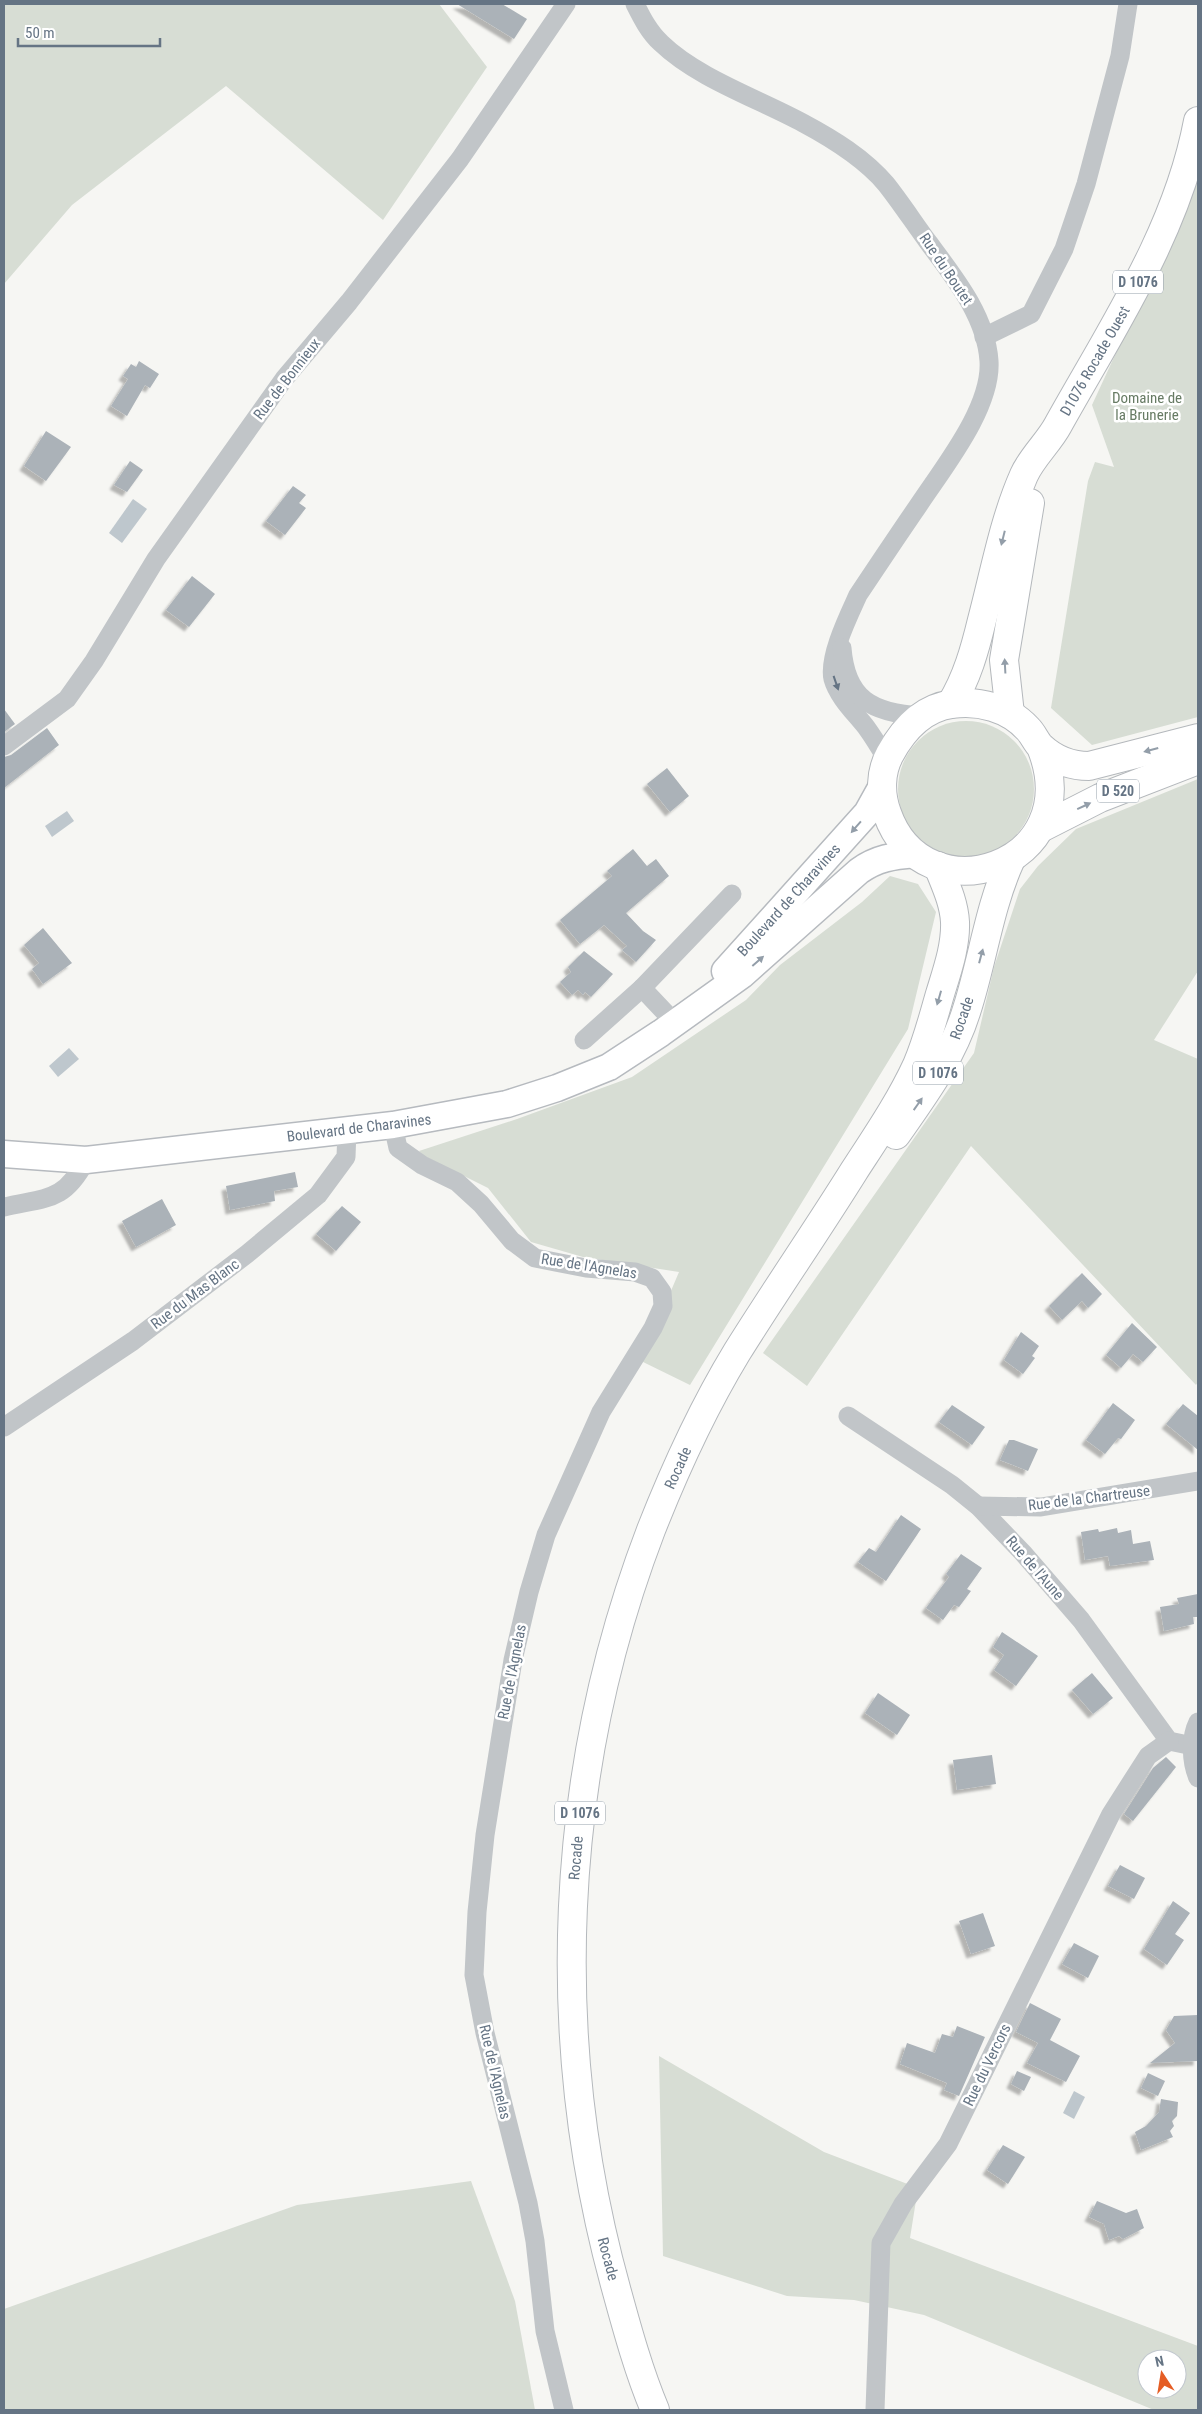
<svg xmlns="http://www.w3.org/2000/svg" width="1202" height="2414" font-family="'Roboto Condensed',sans-serif">
<style>
.green{fill:#d7ddd4;fill-rule:evenodd}
.water{fill:#bec7cd}
.building{fill:#abb2b8;filter:url(#shadow)}
.lines{fill:none;stroke-linecap:round;stroke-linejoin:round}
.secondary-casing{stroke:#b6babf;stroke-width:29}
.primary-casing{stroke:#b4b8bc;stroke-width:30}
.street{stroke:#c1c5c8;stroke-width:19}
.secondary{stroke:#fff;stroke-width:26}
.primary{stroke:#fff;stroke-width:28}
.oneway{fill:#939ea9}
.oneway2{fill:#657484}
.labels{text-anchor:middle;stroke-width:5;stroke-linejoin:round;paint-order:stroke}
.shield{fill:#fff;stroke:#939ea9;stroke-width:1}
.shield-label{font-size:14px;font-weight:bold;fill:#657484}
.street-label{font-size:15px;fill:#657484;stroke:#fff}
.park-label{font-size:15px;fill:#677b64;stroke:#fff}
</style>
<defs>
<filter id="shadow"><feDropShadow dx="-4.5" dy="4.5" stdDeviation="1" flood-color="#0004"/></filter>
</defs>
<rect width="100%" height="100%" fill="#f6f6f3"/>
<g class="green">
<polygon points="4,4 439,4 487,67 383,220 226,86 72,205 4,284"/>
<polygon points="1198,175 1198,717 1092,745 1051,708 1088,481 1095,462 1114,467 1092,405"/>
<circle cx="966" cy="789" r="68"/>
<polygon points="1198,779 1198,971 1154,1040 1198,1059 1198,1382 1196,1385 971,1146 807,1386 763,1353 974,1053 994,967 1020,889 1038,866 1076,829"/>
<polygon points="890,876 918,884 936,912 908,1029 690,1385 641,1361 679,1272 583,1257 531,1242 488,1188 424,1156 419,1151 517,1119 632,1077 746,1000 780,965 862,902"/>
<path d="M659,2056L824,2152L918,2188L910,2238L1198,2346V2410H1154L924,2315L854,2300L787,2296L663,2256ZM1147,2359H1177V2389H1147Z"/>
<polygon points="471,2181 515,2301 535,2410 4,2410 4,2309 297,2205"/>
</g>
<g class="water">
<polygon points="133,499 147,509 122,543 109,533"/>
<polygon points="67,811 74,821 52,837 45,826"/>
<polygon points="69,1048 79,1059 58,1077 49,1066"/>
<polygon points="1074,2091 1085,2097 1074,2119 1063,2113"/>
</g>
<g class="building">
<polygon points="457,4 502,4 527,19 514,39"/>
<polygon points="139,361 159,374 150,388 145,385 127,416 111,406 128,379 123,376 131,364 136,367"/>
<polygon points="46,431 71,447 46,481 24,466"/>
<polygon points="130,461 143,470 127,492 114,485"/>
<polygon points="293,486 306,495 299,503 306,508 285,535 266,521"/>
<polygon points="192,576 215,594 189,627 166,610"/>
<polygon points="4,709 15,724 4,732"/>
<polygon points="47,728 59,745 4,788 4,757 11,755"/>
<polygon points="667,768 689,796 670,812 647,784"/>
<polygon points="633,849 647,866 656,859 669,876 626,913 643,931 656,940 636,962 622,950 627,946 604,925 580,944 560,920 612,876 607,871"/>
<polygon points="43,928 72,963 43,984 32,969 39,963 24,945"/>
<polygon points="584,951 613,974 591,997 585,992 583,995 578,990 572,995 560,982 571,972 568,967"/>
<polygon points="295,1172 298,1187 274,1191 275,1201 230,1210 226,1186"/>
<polygon points="162,1199 176,1225 136,1247 122,1221"/>
<polygon points="342,1206 361,1222 336,1251 316,1234"/>
<polygon points="1082,1273 1102,1294 1088,1308 1082,1301 1062,1320 1049,1306"/>
<polygon points="1132,1323 1157,1347 1143,1362 1133,1354 1121,1368 1106,1355"/>
<polygon points="1021,1332 1039,1346 1032,1356 1035,1358 1023,1374 1004,1360"/>
<polygon points="1113,1403 1135,1420 1121,1439 1118,1438 1105,1454 1086,1440"/>
<polygon points="1183,1404 1198,1416 1198,1450 1166,1424"/>
<polygon points="952,1405 985,1427 972,1445 939,1422"/>
<polygon points="1009,1440 1014,1440 1038,1449 1028,1471 1000,1460"/>
<polygon points="901,1515 921,1529 886,1581 858,1562 869,1548 876,1552"/>
<polygon points="1117,1528 1118,1533 1131,1530 1133,1544 1150,1541 1154,1560 1110,1566 1108,1556 1085,1560 1081,1532 1098,1529 1099,1532"/>
<polygon points="961,1554 982,1568 967,1589 971,1591 959,1607 954,1605 943,1620 926,1608 949,1577 946,1574"/>
<polygon points="1198,1594 1198,1617 1193,1617 1194,1624 1164,1631 1160,1607 1179,1604 1177,1598"/>
<polygon points="1002,1632 1038,1656 1016,1686 994,1670 1004,1655 993,1647"/>
<polygon points="1092,1673 1113,1698 1093,1714 1072,1690"/>
<polygon points="878,1693 910,1715 897,1735 865,1713"/>
<polygon points="992,1755 996,1784 957,1790 953,1760"/>
<polygon points="1166,1757 1176,1767 1133,1821 1124,1814 1153,1768"/>
<polygon points="1120,1865 1145,1878 1134,1899 1108,1886"/>
<polygon points="1173,1901 1190,1913 1175,1934 1184,1940 1167,1965 1144,1949"/>
<polygon points="983,1913 995,1946 971,1954 959,1921"/>
<polygon points="1074,1943 1099,1956 1088,1978 1062,1964"/>
<polygon points="1030,2003 1061,2019 1050,2040 1080,2056 1066,2082 1027,2063 1038,2043 1016,2032"/>
<polygon points="1198,2015 1198,2061 1150,2063 1175,2043 1166,2030 1174,2016"/>
<polygon points="957,2026 985,2037 959,2096 944,2090 947,2083 900,2064 907,2043 935,2053 942,2034 953,2037"/>
<polygon points="1017,2071 1031,2077 1024,2091 1011,2084"/>
<polygon points="1148,2073 1165,2081 1158,2096 1141,2088"/>
<polygon points="1161,2099 1178,2102 1177,2116 1172,2121 1174,2126 1170,2131 1173,2137 1141,2150 1135,2132 1146,2126 1159,2112"/>
<polygon points="1003,2145 1025,2157 1008,2184 987,2170"/>
<polygon points="1097,2201 1126,2213 1137,2209 1144,2228 1123,2239 1119,2236 1109,2240 1104,2224 1089,2217"/>
</g>
<g class="lines">
<defs>
<g id="secondary">
<polyline points="725,971 867,813 882,786"/>
<path d="M4,1154L86,1160L393,1125L507,1104L557,1088L609,1067L661,1033L742,975L859,871C877,858 893,856 915,854"/>
</g>
<g id="primary">
<path d="M951,704C967,678 975,649 982,620C995,571 1004,520 1024,475C1032,457 1049,442 1058,425C1112,328 1177,232 1198,121"/>
<polyline points="1010,714 1004,660 1030,503"/>
<path d="M1041,747C1089,867 924,920 887,813C880,794 880,772 890,754C903,730 923,708 952,704C979,700 1009,708 1028,729C1033,734 1036,742 1041,747C1055,760 1071,766 1089,766L1198,738"/>
<polyline points="1041,828 1100,798 1198,760"/>
<path d="M896,1135C924,1095 953,1056 967,1009C983,959 989,907 1011,859"/>
<path d="M655,2410C639,2372 628,2332 617,2292C547,2042 558,1773 651,1530C675,1469 703,1408 737,1352C775,1291 816,1232 854,1171C876,1137 900,1102 917,1065C927,1042 933,1018 940,994C947,971 956,946 955,922C954,902 945,884 938,866"/>
</g>
</defs>
<use href="#secondary" class="secondary-casing"/>
<use href="#primary" class="primary-casing"/>
<g class="street">
<path d="M635,4C642,18 649,32 661,43C697,78 759,99 803,123C833,139 864,158 886,184C901,203 914,223 928,242C954,277 986,316 989,361C992,408 943,468 918,506C898,535 878,565 858,595C849,615 828,657 833,679C838,697 855,713 866,727C874,738 880,748 887,760"/>
<polyline points="984,337 1031,314 1064,249 1086,184 1120,56 1128,4"/>
<path d="M842,648C846,700 873,713 921,716"/>
<polyline points="4,746 67,699 94,661 156,559 284,379 349,302 460,159 566,4"/>
<polyline points="642,988 675,1023"/>
<polyline points="584,1040 642,988 732,894"/>
<polyline points="393,1125 398,1148 422,1165 457,1182 481,1204 512,1241 535,1258 586,1268 635,1272 652,1278 662,1292 663,1306 653,1328 601,1412 546,1535 529,1592 513,1660 485,1835 477,1912 474,1975 485,2033 528,2203 535,2241 545,2331 564,2410"/>
<path d="M4,1207C47,1197 64,1202 86,1160"/>
<polyline points="848,1416 952,1485 978,1506 1023,1553 1081,1620 1169,1741 1193,1746"/>
<polyline points="4,1427 133,1341 247,1254 318,1195 346,1157 347,1130"/>
<polyline points="978,1506 1041,1507 1198,1481"/>
<path d="M1198,1722C1190,1738 1191,1762 1198,1778"/>
<polyline points="875,2410 881,2243 903,2204 948,2144 1111,1814 1148,1756 1169,1741"/>
</g>
<use href="#secondary" class="secondary"/>
<use href="#primary" class="primary"/>
</g>
<defs><path id="oneway-solid" d="M-6-.8H1V-3.2L6.5 0L1 3.2V.8H-6Z" transform="scale(1.25)"/></defs>
<g class="oneway">
<use href="#oneway-solid" transform="translate(1003 538) rotate(104)"/>
<use href="#oneway-solid" transform="translate(1005 666) rotate(-93)"/>
<use href="#oneway-solid" transform="translate(1151 750) rotate(165)"/>
<use href="#oneway-solid" transform="translate(1084 806) rotate(-25)"/>
<use href="#oneway-solid" transform="translate(856 827) rotate(131)"/>
<use href="#oneway-solid" transform="translate(981 956) rotate(-75)"/>
<use href="#oneway-solid" transform="translate(758 961) rotate(-41)"/>
<use href="#oneway-solid" transform="translate(939 998) rotate(106)"/>
<use href="#oneway-solid" transform="translate(918 1104) rotate(-55)"/>
</g>
<use class="oneway2" href="#oneway-solid" transform="translate(836 683) rotate(71)"/>
<g class="labels">
<g class="shield">
<rect x="1113" y="270.5" width="50" height="23" rx="4"/>
<rect x="1097" y="779.5" width="42" height="23" rx="4"/>
<rect x="913" y="1061.5" width="50" height="23" rx="4"/>
<rect x="555" y="1801.5" width="50" height="23" rx="4"/>
</g>
<g class="shield-label">
<text x="1138" y="287">D 1076</text>
<text x="1118" y="796">D 520</text>
<text x="938" y="1078">D 1076</text>
<text x="580" y="1818">D 1076</text>
</g>
<g class="street-label">
<text transform="translate(946 269) rotate(56)" y="5">Rue du Boutet</text>
<text transform="translate(1095 361) rotate(-60)" y="5">D1076 Rocade Ouest</text>
<text transform="translate(287 379) rotate(-52)" y="5">Rue de Bonnieux</text>
<text transform="translate(789 900) rotate(-48)" y="5">Boulevard de Charavines</text>
<text transform="translate(962 1018) rotate(-71)" y="5">Rocade</text>
<text transform="translate(359 1128) rotate(-7)" y="5">Boulevard de Charavines</text>
<text transform="translate(589 1266) rotate(9)" y="5">Rue de l'Agnelas</text>
<text transform="translate(195 1294) rotate(-37)" y="5">Rue du Mas Blanc</text>
<text transform="translate(678 1468) rotate(-66)" y="5">Rocade</text>
<text transform="translate(1089 1498) rotate(-7)" y="5">Rue de la Chartreuse</text>
<text transform="translate(1035 1568) rotate(49)" y="5">Rue de l'Aune</text>
<text transform="translate(512 1672) rotate(-79)" y="5">Rue de l'Agnelas</text>
<text transform="translate(576 1858) rotate(-85)" y="5">Rocade</text>
<text transform="translate(987 2065) rotate(-64)" y="5">Rue du Vercors</text>
<text transform="translate(495 2072) rotate(77)" y="5">Rue de l'Agnelas</text>
<text transform="translate(608 2259) rotate(75)" y="5">Rocade</text>
</g>
<g class="park-label">
<text x="1147" y="403">Domaine de<tspan x="1147" dy="17">la Brunerie</tspan></text>
</g>
</g>
<rect width="1202" height="2414" fill="none" stroke="#657484" stroke-width="10"/>
<g transform="translate(1162 2374) rotate(348)"><circle r="24" fill="#ffffff" stroke="#c1c7ce"/>
<path d="M0-4L9 19L0 12L-9 19Z" fill="#e55d24"/>
<text y="-8" font-size="14" font-weight="bold" text-anchor="middle" fill="#657484">N</text>
</g>
<path d="M18 38v8h142v-8" fill="none" stroke="#657484" stroke-width="2.5"/>
<text x="25" y="38" font-size="15" fill="#657484" stroke="#ffffff" stroke-width="4" paint-order="stroke">50 m</text>
</svg>
